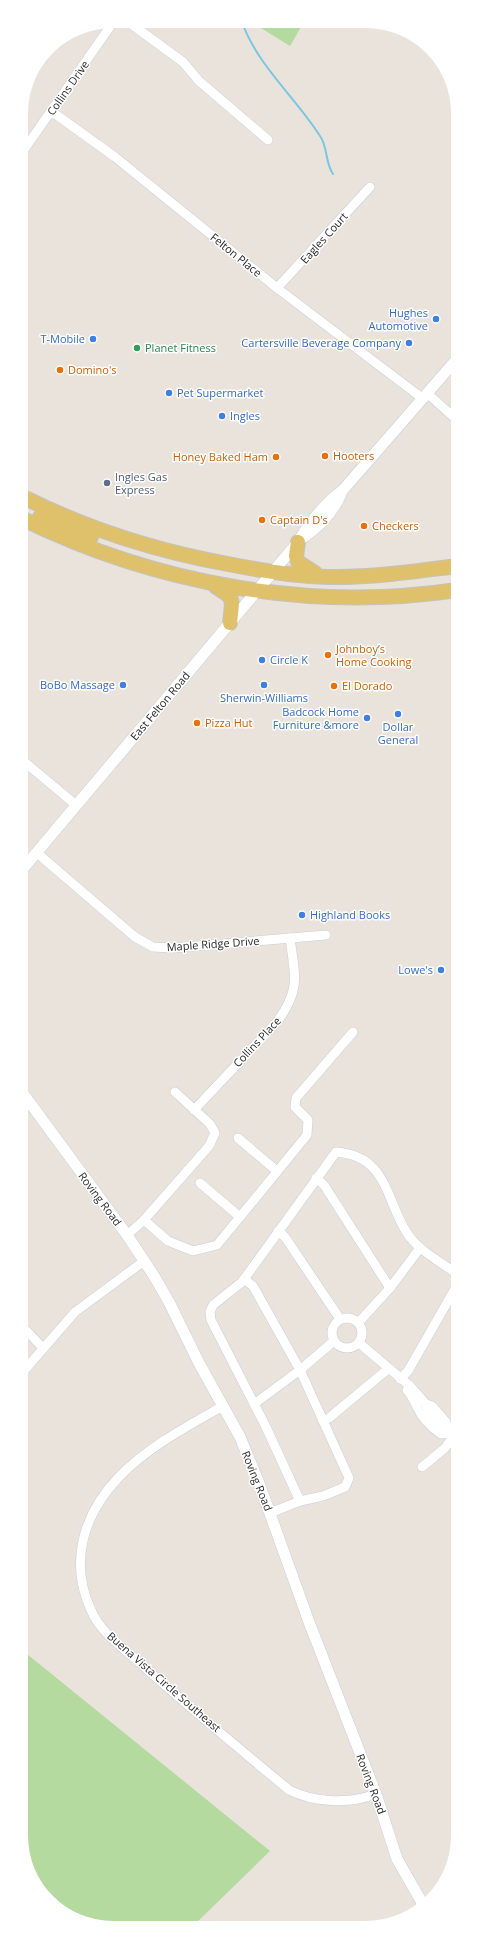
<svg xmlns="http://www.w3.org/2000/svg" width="479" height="1949" font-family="'Open Sans',sans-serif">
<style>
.green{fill:#b4da9f}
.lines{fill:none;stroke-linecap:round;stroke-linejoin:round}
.stream{stroke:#7bc7df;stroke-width:2}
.minor-casing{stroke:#cbced9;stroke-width:10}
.tertiary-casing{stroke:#cbced9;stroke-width:12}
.primary-casing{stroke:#c3c3c3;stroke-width:16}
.minor{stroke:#fff;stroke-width:9}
.tertiary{stroke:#fff;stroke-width:11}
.primary{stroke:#dfc16c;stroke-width:14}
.shop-dot{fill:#3f7fe0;stroke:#fff;stroke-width:1.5}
.leisure-dot{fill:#2e9e5b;stroke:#fff;stroke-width:1.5}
.food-dot{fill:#e8710a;stroke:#fff;stroke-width:1.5}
.service-dot{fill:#5c6f8a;stroke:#fff;stroke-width:1.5}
.labels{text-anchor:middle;stroke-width:3;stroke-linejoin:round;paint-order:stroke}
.street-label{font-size:11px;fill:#292929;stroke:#fff}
.shop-label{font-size:11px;fill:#366cbe;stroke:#fff;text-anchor:end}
.leisure-label{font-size:11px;fill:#27864d;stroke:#fff;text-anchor:start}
.food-label{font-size:11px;fill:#c56008;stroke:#fff;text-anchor:start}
.service-label{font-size:11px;fill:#4e5e75;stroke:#fff;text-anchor:start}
</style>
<rect width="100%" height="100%" fill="#e9e3dc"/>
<g class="green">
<polygon points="251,22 304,22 290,46"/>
<polygon points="22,1650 270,1851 192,1927 95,1926 44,1897 22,1849"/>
</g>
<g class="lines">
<path class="stream" d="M242,22C257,65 296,98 320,136C328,147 325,163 333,174"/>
<defs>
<g id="minor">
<polyline points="127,21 183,62 199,81 268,140"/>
<polyline points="51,111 115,157 277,288 422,398"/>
<polyline points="21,154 114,21"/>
<polyline points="277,288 370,187"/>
<polyline points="427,393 457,420"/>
<polyline points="21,759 76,805"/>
<polyline points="37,853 135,937 153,947 173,948 326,935"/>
<path d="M194,1110L277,1022C301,989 295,977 290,938"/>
<polyline points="238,1138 277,1171"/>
<polyline points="316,1178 324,1185 390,1288 359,1322"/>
<polyline points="200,1183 240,1217"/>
<polyline points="144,1220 168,1241 193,1251 217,1245 307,1135 308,1120 295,1107 296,1098 353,1032"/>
<polyline points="278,1231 285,1237 340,1319"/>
<polyline points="127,1235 144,1220 209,1146 215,1133 210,1124 175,1092"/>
<polyline points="244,1279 253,1286 300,1370 349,1478 345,1487 323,1496 300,1501"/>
<polyline points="390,1288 420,1248"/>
<circle cx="347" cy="1333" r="15"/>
<polyline points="22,1326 43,1348"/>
<polyline points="359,1343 410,1386 426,1404 432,1406 446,1422 449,1433 458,1437"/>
<polyline points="22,1373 75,1312 144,1261"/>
<path d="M407,1390C412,1395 414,1401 417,1407C422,1418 432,1428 441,1434L449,1433"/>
<polyline points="254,1404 300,1370 334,1341"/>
<path d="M426,1404C427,1413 437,1427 447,1428"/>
<path d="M223,1406C186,1427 148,1447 119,1477C83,1514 69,1563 91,1610C100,1632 123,1648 140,1663C188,1707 239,1748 289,1790C315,1803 349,1804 376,1794"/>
<polyline points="323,1421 329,1418 388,1369"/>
<polyline points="422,1467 445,1448 454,1435"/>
<path d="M270,1513L300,1501L266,1427L211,1320L210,1312L213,1305L242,1282L336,1152C388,1156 385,1199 407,1233C418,1250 438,1260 454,1272L457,1278L456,1287L408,1371L400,1379"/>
</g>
<g id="tertiary">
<path d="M304,537C320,526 335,510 342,491"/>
<path d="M21,871L298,542C310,522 324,504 342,491L457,359"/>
<polyline points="22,1092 127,1235 154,1276 169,1302 199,1363 240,1437 259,1483 309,1622 376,1794 397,1859 424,1906"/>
</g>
<g id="primary">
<path d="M21,496C87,529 156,551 228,564C263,571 300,577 336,577C377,577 417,571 457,566"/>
<polyline points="40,517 91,537"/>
<path d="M21,518C155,584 310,612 457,590"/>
<polyline points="298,542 296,556 298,562 315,573"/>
<polyline points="215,586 230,596 232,604 230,623"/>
</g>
</defs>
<use href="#minor" class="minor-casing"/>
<use href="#tertiary" class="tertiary-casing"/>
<use href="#primary" class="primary-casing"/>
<use href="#minor" class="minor"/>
<use href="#tertiary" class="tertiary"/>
<use href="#primary" class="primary"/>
</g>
<g class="shop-dot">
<circle cx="436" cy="319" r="4"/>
<circle cx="93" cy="339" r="4"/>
<circle cx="409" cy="343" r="4"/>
<circle cx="169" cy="393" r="4"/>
<circle cx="222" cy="416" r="4"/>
<circle cx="262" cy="660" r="4"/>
<circle cx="123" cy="685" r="4"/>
<circle cx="264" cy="685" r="4"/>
<circle cx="398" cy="714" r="4"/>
<circle cx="367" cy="718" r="4"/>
<circle cx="302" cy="915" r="4"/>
<circle cx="441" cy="970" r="4"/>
</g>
<circle class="leisure-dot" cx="137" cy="348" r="4"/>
<g class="food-dot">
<circle cx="60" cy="370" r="4"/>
<circle cx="325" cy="456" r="4"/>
<circle cx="276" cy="457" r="4"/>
<circle cx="262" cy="520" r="4"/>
<circle cx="364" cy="526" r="4"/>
<circle cx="328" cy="655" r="4"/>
<circle cx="334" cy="686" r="4"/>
<circle cx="197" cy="723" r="4"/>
</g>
<circle class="service-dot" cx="107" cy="483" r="4"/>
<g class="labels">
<g class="street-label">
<text transform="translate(68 88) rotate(-55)" y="4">Collins Drive</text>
<text transform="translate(324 238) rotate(-48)" y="4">Eagles Court</text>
<text transform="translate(236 255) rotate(39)" y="4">Felton Place</text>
<text transform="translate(160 706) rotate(-50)" y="4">East Felton Road</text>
<text transform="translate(213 944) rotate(-4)" y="4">Maple Ridge Drive</text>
<text transform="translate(257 1042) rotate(-47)" y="4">Collins Place</text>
<text transform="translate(100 1199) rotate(53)" y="4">Roving Road</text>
<text transform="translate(257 1481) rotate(68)" y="4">Roving Road</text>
<text transform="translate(164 1682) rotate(41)" y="4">Buena Vista Circle Southeast</text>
<text transform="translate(371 1784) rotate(69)" y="4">Roving Road</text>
</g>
<g class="shop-label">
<text x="428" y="317">Hughes<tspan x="428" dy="13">Automotive</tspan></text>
<text x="85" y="343">T-Mobile</text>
<text x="401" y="347">Cartersville Beverage Company</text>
<text x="177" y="397" text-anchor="start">Pet Supermarket</text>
<text x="230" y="420" text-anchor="start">Ingles</text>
<text x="270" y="664" text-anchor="start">Circle K</text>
<text x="115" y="689">BoBo Massage</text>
<text x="264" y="702" text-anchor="middle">Sherwin-Williams</text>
<text x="359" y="716">Badcock Home<tspan x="359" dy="13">Furniture &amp;more</tspan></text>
<text x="398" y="731" text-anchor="middle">Dollar<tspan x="398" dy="13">General</tspan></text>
<text x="310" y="919" text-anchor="start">Highland Books</text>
<text x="433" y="974">Lowe's</text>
</g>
<g class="leisure-label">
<text x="145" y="352">Planet Fitness</text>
</g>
<g class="food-label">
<text x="68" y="374">Domino's</text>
<text x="333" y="460">Hooters</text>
<text x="268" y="461" text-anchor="end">Honey Baked Ham</text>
<text x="270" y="524">Captain D's</text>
<text x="372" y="530">Checkers</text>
<text x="336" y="653">Johnboy’s<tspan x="336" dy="13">Home Cooking</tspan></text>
<text x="342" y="690">El Dorado</text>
<text x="205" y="727">Pizza Hut</text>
</g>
<g class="service-label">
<text x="115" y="481">Ingles Gas<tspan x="115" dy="13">Express</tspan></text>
</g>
</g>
<path d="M0 0H479V1949H0ZM113 28H366A85 85 0 0 1 451 113V1836A85 85 0 0 1 366 1921H113A85 85 0 0 1 28 1836V113A85 85 0 0 1 113 28Z" fill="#fff" fill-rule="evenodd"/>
</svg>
